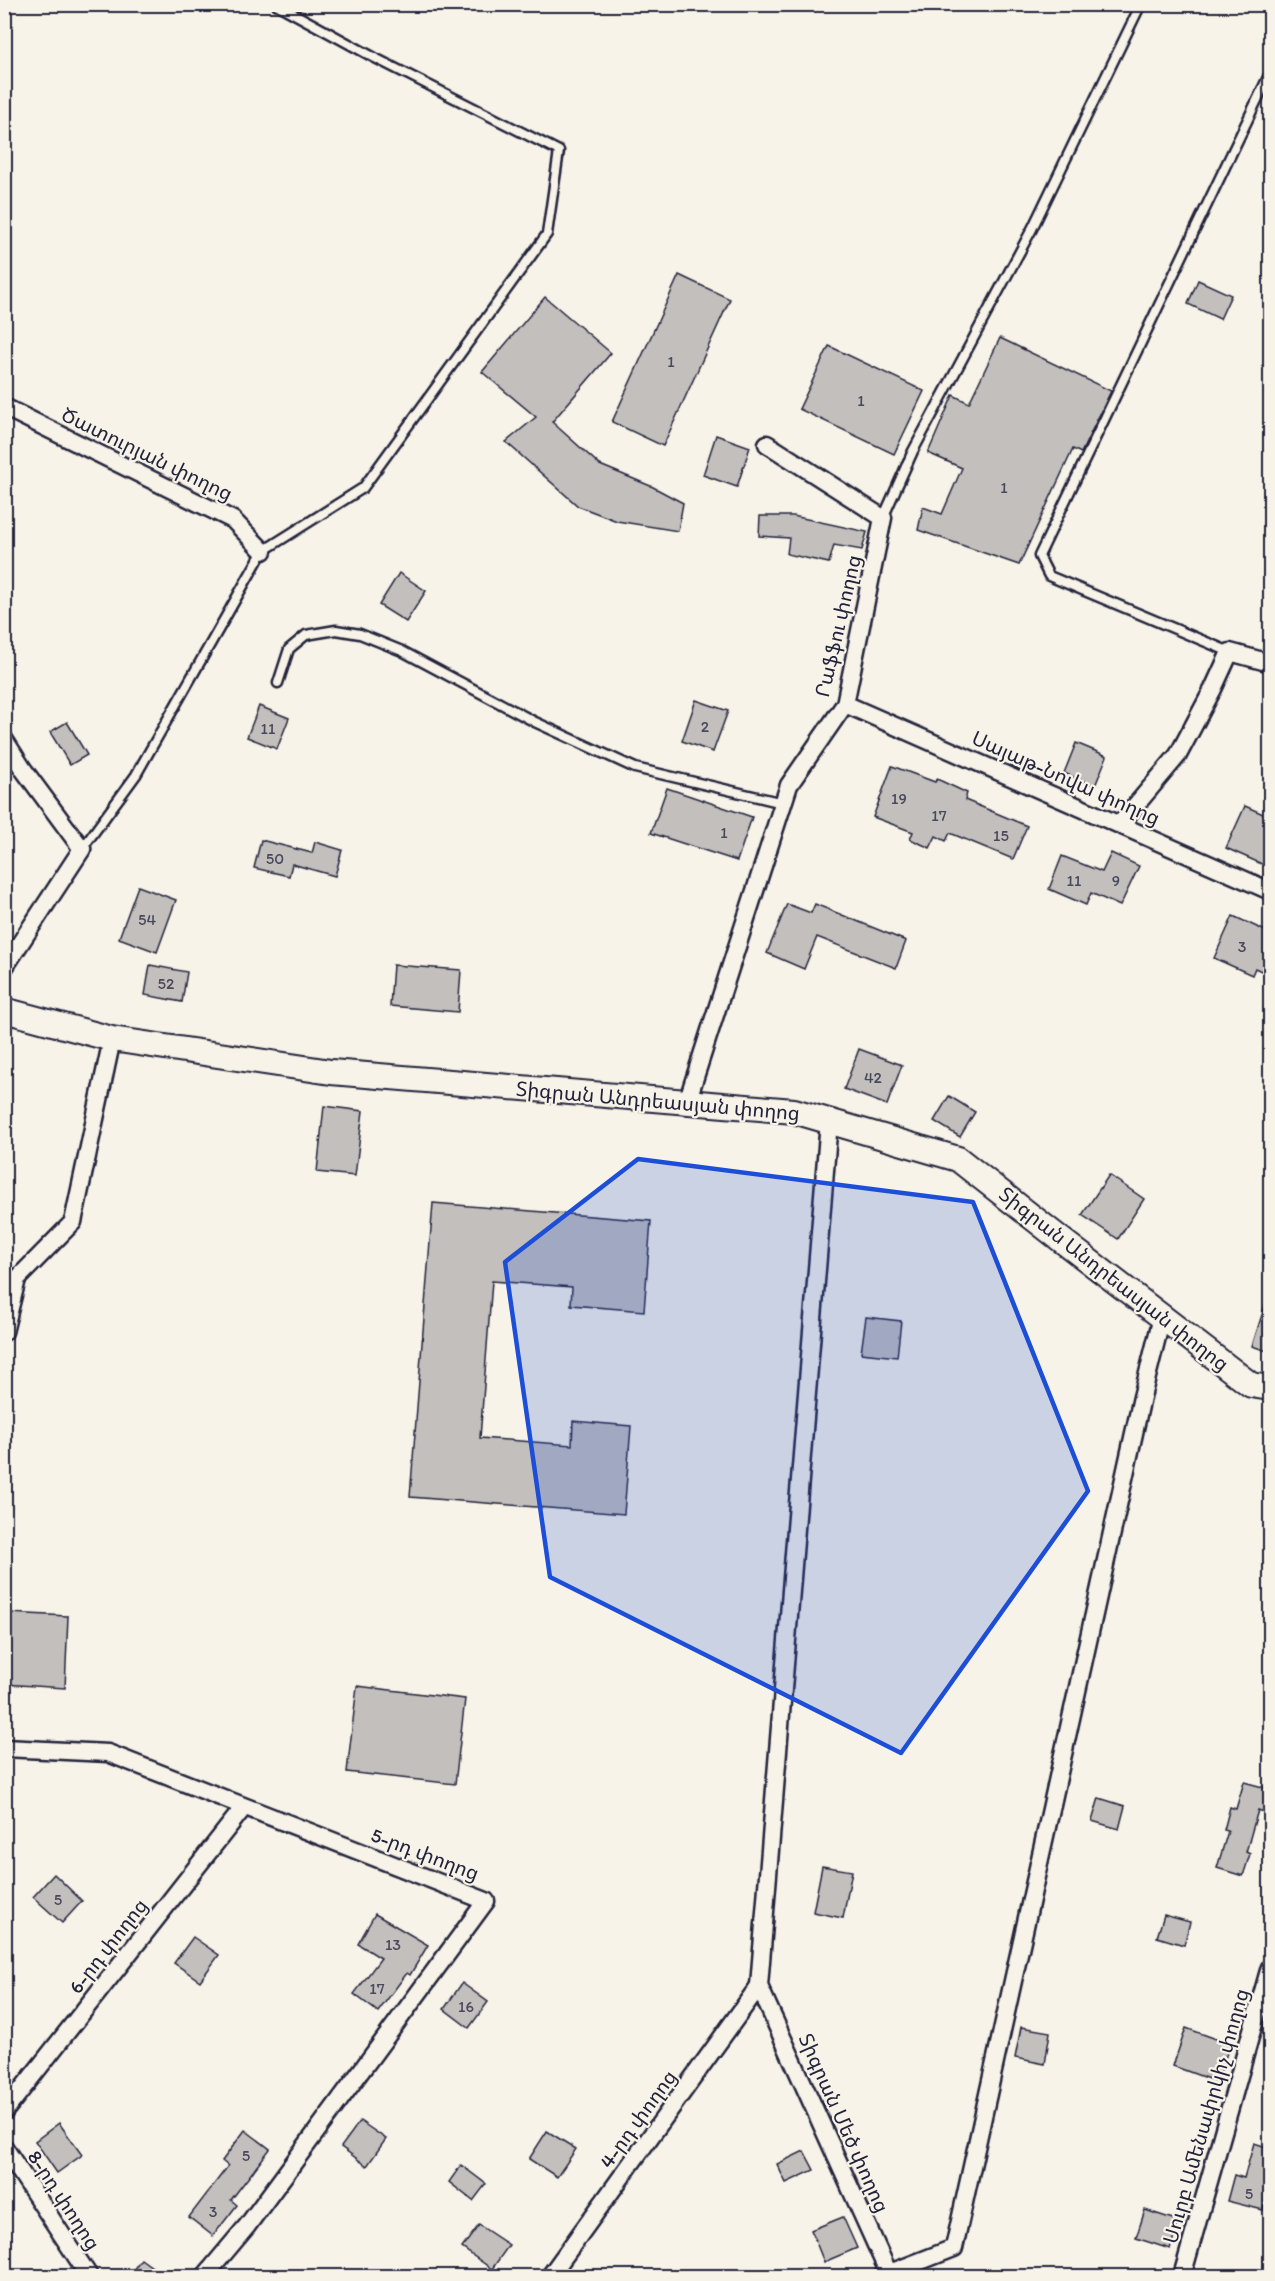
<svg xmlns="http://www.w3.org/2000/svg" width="1275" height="2281" font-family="Itim,'Noto Sans Armenian',sans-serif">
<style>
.building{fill:#c2bfbd;stroke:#22223b;stroke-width:1.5}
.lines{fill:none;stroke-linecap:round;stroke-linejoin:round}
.lane-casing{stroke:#22223b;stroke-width:13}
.street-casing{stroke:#22223b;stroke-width:21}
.secondary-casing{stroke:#22223b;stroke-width:28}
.lane{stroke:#f7f3e8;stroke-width:8}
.street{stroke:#f7f3e8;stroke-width:16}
.secondary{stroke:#f7f3e8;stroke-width:24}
.marked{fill:#1d4ed8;fill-opacity:0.2;stroke:#1d4ed8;stroke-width:4.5;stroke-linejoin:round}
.labels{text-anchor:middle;stroke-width:4.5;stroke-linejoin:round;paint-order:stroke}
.number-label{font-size:16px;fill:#4a495c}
.street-label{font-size:20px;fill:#22223b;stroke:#f7f3e8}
</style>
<rect width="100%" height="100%" fill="#f7f3e8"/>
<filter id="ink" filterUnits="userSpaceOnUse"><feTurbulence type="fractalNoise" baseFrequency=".0167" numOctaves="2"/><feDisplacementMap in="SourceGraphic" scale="12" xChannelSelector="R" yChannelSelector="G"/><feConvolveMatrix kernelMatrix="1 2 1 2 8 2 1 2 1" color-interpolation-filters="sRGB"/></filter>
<g filter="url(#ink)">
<g class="building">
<polygon points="679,275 730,299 663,446 612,422"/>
<polygon points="1198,280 1231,295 1220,319 1188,304"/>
<polygon points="545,297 611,353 552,422 600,465 653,487 683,503 678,531 617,521 578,506 506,442 536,417 482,372"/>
<polygon points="1000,338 1111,391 1081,453 1073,449 1019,565 918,530 923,507 942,514 962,468 928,453 953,395 969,403"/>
<polygon points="829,346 924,391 894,454 799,409"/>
<polygon points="716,435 750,447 737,487 703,475"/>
<polygon points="760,516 793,516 867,532 862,550 834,545 829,563 787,554 789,538 759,536"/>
<polygon points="399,573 426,591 406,622 379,605"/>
<polygon points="696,700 728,711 713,752 682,741"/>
<polygon points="259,706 289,718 277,749 247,737"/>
<polygon points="67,722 87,755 70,765 50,732"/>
<polygon points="1076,743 1107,756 1095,786 1064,773"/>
<polygon points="892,766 935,782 937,779 967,793 965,800 1027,826 1013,859 950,833 946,841 936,836 930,848 910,839 913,832 873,817"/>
<polygon points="667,788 752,817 737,861 651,833"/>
<polygon points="1245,806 1270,817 1270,851 1264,865 1226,848"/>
<polygon points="261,840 312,853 315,842 342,850 335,876 292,864 289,876 254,868"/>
<polygon points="1111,853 1139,866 1120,906 1091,893 1086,905 1049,889 1062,856 1102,872"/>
<polygon points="138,886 176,900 157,952 119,938"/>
<polygon points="787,904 811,913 815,904 906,941 896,968 817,937 804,969 767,953"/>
<polygon points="1233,916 1270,933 1270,975 1255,968 1252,975 1214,958"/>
<polygon points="150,965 187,972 182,1002 145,995"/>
<polygon points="393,965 461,970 458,1012 390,1006"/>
<polygon points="859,1049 902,1065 887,1105 844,1089"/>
<polygon points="949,1096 975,1112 960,1137 934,1121"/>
<polygon points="324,1106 363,1111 355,1176 317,1172"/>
<polygon points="1109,1175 1144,1199 1118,1239 1082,1215"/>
<polygon points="433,1203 651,1221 644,1311 571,1305 572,1287 492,1281 480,1438 572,1445 573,1421 631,1426 624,1514 410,1497"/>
<polygon points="1267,1299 1270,1299 1270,1352 1252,1346"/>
<polygon points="866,1317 901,1321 897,1357 861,1353"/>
<polygon points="8,1613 68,1616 65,1688 4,1684"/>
<polygon points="357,1686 465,1699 455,1784 347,1772"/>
<polygon points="1244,1782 1270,1789 1264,1812 1258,1810 1246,1852 1250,1854 1243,1876 1217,1868 1228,1831 1224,1830 1230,1807 1236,1809"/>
<polygon points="1099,1798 1125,1806 1119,1829 1092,1821"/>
<polygon points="822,1866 852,1871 843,1918 813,1912"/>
<polygon points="54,1874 82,1901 62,1923 33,1897"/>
<polygon points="375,1914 428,1945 410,1975 407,1973 378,2012 354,1994 381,1958 358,1944"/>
<polygon points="1164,1915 1190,1922 1184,1945 1157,1937"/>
<polygon points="193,1937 219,1955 200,1981 174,1963"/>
<polygon points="462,1983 488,2002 469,2028 444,2009"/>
<polygon points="1021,2027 1050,2032 1045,2064 1015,2058"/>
<polygon points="1186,2028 1230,2044 1217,2082 1173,2066"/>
<polygon points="360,2121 386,2139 367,2166 341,2147"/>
<polygon points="59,2123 82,2155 57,2173 35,2141"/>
<polygon points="245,2130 270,2149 231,2200 237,2205 213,2236 189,2217 228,2166 222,2161"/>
<polygon points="547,2131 576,2149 557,2177 529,2159"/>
<polygon points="1254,2143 1270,2148 1270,2183 1263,2210 1227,2201 1234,2175 1244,2178"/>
<polygon points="804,2151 814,2170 786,2183 777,2164"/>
<polygon points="461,2165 486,2184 473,2201 449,2182"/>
<polygon points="1145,2210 1179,2221 1170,2249 1136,2238"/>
<polygon points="843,2217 857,2248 824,2262 811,2230"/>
<polygon points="479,2225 509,2245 492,2269 462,2248"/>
<polygon points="141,2259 166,2277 128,2277"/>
</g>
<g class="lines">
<defs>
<g id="lane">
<polyline points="883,518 913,451 1032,229 1141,4"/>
<polyline points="1230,652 1049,576 1039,556 1270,73"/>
<polyline points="278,683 289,649 306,635 336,630 360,634 402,651 535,722 635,768 783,803"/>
<polyline points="82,849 136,775 263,551 363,488 547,234 559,151 375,58 276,4"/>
</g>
<g id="street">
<polyline points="4,407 233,520 263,551"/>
<polyline points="845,704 1270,891"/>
<polyline points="4,739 23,769 82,849 4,968"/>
<polyline points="1120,824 1178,755 1213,689 1230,652 1270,663"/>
<polyline points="687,1102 789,785 845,704 883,518 767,444"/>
<polyline points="829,1121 759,1986 890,2276"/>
<polyline points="4,1332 17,1279 73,1222 112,1039"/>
<polyline points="4,1748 108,1753 486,1901 247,2226 205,2276"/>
<polyline points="4,2112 244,1807"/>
<polyline points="4,2147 89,2276"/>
<polyline points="550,2276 759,1986"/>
<polyline points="882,2276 954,2248 1142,1397 1162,1317"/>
<polyline points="1182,2276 1270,1967"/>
</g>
<polyline id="secondary" points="4,1010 112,1039 331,1072 794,1111 958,1159 1064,1242 1251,1385 1270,1388"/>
</defs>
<use href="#lane" class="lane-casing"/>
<use href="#street" class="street-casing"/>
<use href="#secondary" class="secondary-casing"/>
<use href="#lane" class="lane"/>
<use href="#street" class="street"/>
<use href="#secondary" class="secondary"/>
</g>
</g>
<path class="marked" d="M638,1159L973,1202L1088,1491L901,1753L550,1577L505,1262Z"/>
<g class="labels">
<g class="number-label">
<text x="671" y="367">1</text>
<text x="861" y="406">1</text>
<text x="1004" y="493">1</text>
<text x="705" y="732">2</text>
<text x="268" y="734">11</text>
<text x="899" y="804">19</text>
<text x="939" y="821">17</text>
<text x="724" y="838">1</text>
<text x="1001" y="841">15</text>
<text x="275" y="864">50</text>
<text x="1074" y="886">11</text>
<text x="1116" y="886">9</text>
<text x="147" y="925">54</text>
<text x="1242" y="952">3</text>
<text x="166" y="989">52</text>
<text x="873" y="1083">42</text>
<text x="58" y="1905">5</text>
<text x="393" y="1950">13</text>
<text x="377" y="1994">17</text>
<text x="466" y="2012">16</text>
<text x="246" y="2161">5</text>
<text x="1249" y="2199">5</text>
<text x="213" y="2217">3</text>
</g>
<g class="street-label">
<text transform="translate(147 454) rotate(26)" y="7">Ծատուրյան փողոց</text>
<text transform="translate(838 626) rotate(-77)" y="7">Րաֆֆու փողոց</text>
<text transform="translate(1066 778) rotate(24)" y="7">Սայաթ-Նովա փողոց</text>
<text transform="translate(658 1101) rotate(5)" y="7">Տիգրան Անդրեասյան փողոց</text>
<text transform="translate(1114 1279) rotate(38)" y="7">Տիգրան Անդրեասյան փողոց</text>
<text transform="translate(425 1854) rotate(21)" y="7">5-րդ փողոց</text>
<text transform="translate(108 1946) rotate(-52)" y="7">6-րդ փողոց</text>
<text transform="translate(1206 2116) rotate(-74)" y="7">Սուրբ Ամենափրկիչ փողոց</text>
<text transform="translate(638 2119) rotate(-54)" y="7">4-րդ փողոց</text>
<text transform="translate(844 2123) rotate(66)" y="7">Տիգրան Մեծ փողոց</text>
<text transform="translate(64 2200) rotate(57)" y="7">8-րդ փողոց</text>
</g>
</g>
<rect width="1275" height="2281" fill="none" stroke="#f7f3e8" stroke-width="24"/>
<rect x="12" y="12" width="1251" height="2257" fill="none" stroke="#22223b" stroke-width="2" filter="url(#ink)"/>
</svg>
